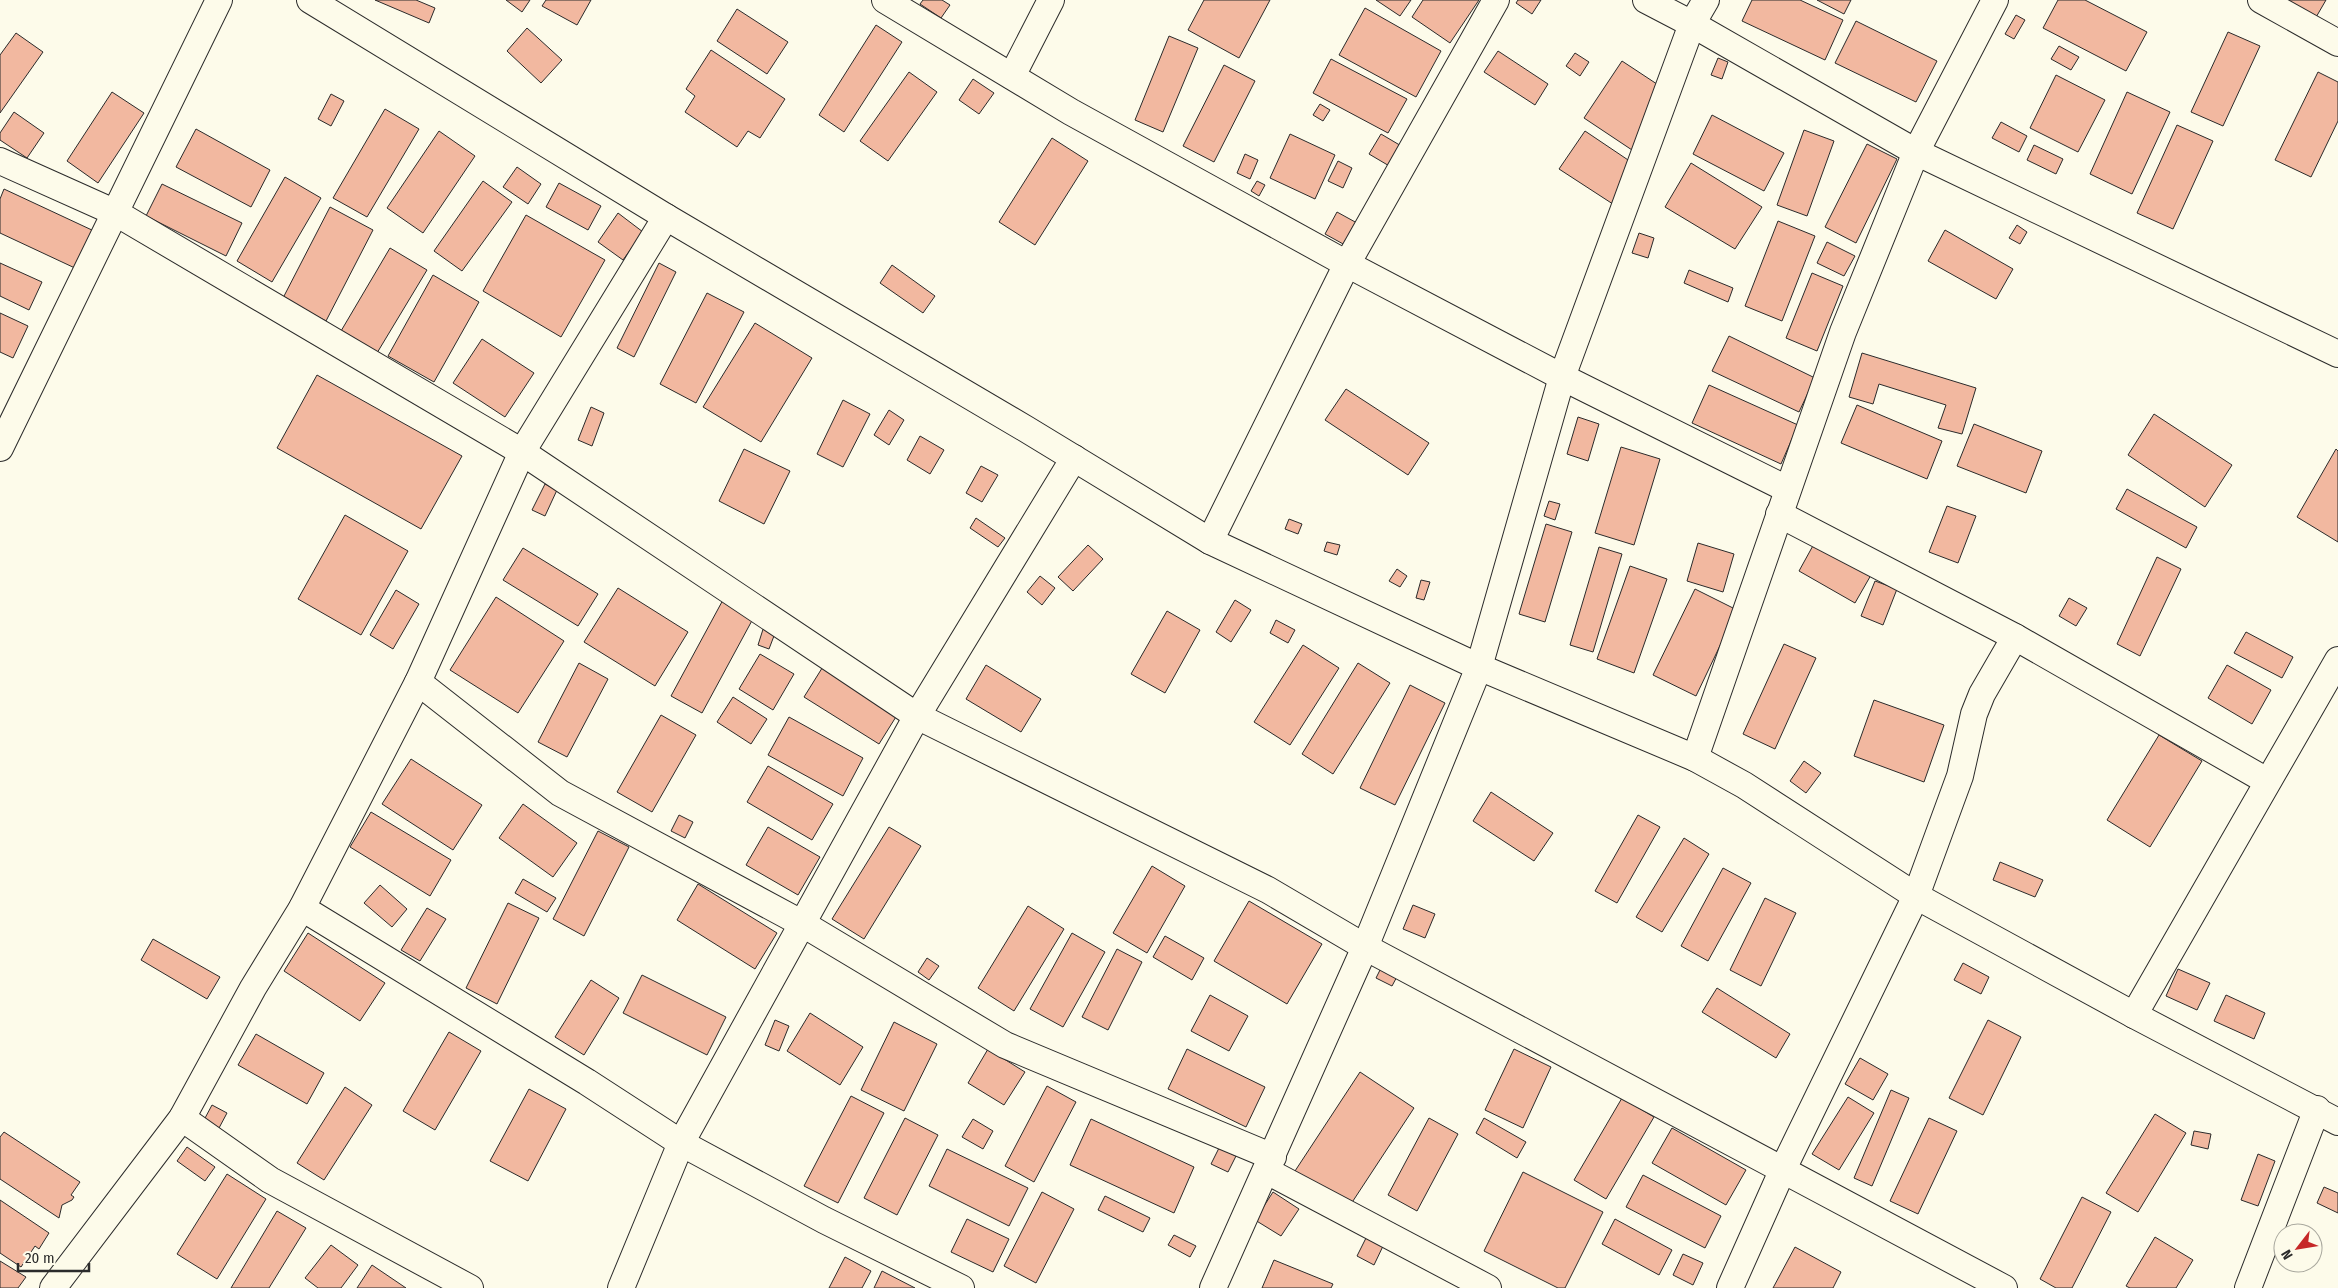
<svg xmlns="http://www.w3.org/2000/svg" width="2338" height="1288" font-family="'Fira Sans Condensed',sans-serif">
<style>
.building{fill:#f2b8a0;stroke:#2b2b2b}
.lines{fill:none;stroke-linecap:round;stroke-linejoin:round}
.minor-casing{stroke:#2b2b2b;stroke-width:28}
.minor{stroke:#fdfbea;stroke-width:26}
</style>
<rect width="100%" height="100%" fill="#fdfbea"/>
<g class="building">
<polygon points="375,0 416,0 435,8 429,23"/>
<polygon points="506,0 530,0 522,12"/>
<polygon points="546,0 591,0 577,25 542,6"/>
<polygon points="923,0 942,0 950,5 941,18 920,4"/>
<polygon points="1204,0 1270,0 1239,58 1188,30"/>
<polygon points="1376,0 1411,0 1400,16"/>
<polygon points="1423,0 1479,0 1450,43 1412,17"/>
<polygon points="1518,0 1541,0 1532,14 1516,3"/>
<polygon points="1752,0 1800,0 1843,20 1825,60 1742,21"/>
<polygon points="1817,0 1851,0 1844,14"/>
<polygon points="2058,0 2085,0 2147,32 2126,71 2043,28"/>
<polygon points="2281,0 2326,0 2315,19"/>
<polygon points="1365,8 1441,51 1416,97 1339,55"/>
<polygon points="737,9 788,42 767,74 717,41"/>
<polygon points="2016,15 2025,20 2014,39 2005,34"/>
<polygon points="1856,21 1937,61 1916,102 1835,63"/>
<polygon points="876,25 902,42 844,132 819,115"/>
<polygon points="527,28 562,60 541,83 507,51"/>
<polygon points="2228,32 2260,46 2223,126 2191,112"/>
<polygon points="16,33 43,52 0,113 0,55"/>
<polygon points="1169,36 1198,48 1163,132 1135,120"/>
<polygon points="2059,46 2079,57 2071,70 2051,59"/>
<polygon points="711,50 785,99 760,138 748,131 737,147 685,112 695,96 686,89"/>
<polygon points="1498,51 1548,84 1535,105 1484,72"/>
<polygon points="1575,53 1589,62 1580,76 1566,66"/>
<polygon points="1718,58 1728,62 1722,79 1711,75"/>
<polygon points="1331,59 1407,99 1388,133 1313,93"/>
<polygon points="1622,61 1669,92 1632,150 1584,118"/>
<polygon points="1224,65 1255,81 1214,162 1183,146"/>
<polygon points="909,72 937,92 888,161 860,141"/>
<polygon points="2318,72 2338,82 2338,121 2311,177 2275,160"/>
<polygon points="2056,75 2105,100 2078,152 2030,128"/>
<polygon points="973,79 994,93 979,114 959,100"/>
<polygon points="112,92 144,113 98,183 67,161"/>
<polygon points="2127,92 2170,112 2132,194 2090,174"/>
<polygon points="331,94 344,101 331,126 318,119"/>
<polygon points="1320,104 1330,110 1323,121 1313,115"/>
<polygon points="385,109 419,129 367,217 333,198"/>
<polygon points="14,112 44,133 27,158 0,140 0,133"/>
<polygon points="1712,115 1784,153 1764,191 1693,154"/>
<polygon points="2001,122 2027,136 2019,152 1992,138"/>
<polygon points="2177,125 2213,141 2173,229 2137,213"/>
<polygon points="196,129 270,170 251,207 176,167"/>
<polygon points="1804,130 1834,141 1807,216 1777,205"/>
<polygon points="439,131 475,156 423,233 387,208"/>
<polygon points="1585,131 1640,168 1619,208 1559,169"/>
<polygon points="1290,134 1335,155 1315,199 1270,178"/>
<polygon points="1381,134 1403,147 1391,167 1369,154"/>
<polygon points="1052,138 1088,161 1035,245 999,222"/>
<polygon points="1867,144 1897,159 1856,243 1825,227"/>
<polygon points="2034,145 2063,159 2056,174 2027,160"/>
<polygon points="1245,154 1258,160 1250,179 1237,173"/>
<polygon points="1338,161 1352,168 1343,188 1328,181"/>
<polygon points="1691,163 1762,207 1735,249 1665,207"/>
<polygon points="517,167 541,184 528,204 503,187"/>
<polygon points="285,177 321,198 272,282 237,261"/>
<polygon points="483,181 512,202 462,271 434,251"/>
<polygon points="1257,181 1265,185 1259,196 1251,191"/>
<polygon points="559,183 601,206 588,230 546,207"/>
<polygon points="162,184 242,223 226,256 146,216"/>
<polygon points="4,189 94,231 77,269 0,233 0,199"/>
<polygon points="330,207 373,230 326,321 283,298"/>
<polygon points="1337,212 1357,223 1345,245 1325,234"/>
<polygon points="618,213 643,232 623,260 598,242"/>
<polygon points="526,215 605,260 561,337 483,291"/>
<polygon points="1778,221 1815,236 1782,321 1745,306"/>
<polygon points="2017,225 2027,232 2020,244 2009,238"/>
<polygon points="1945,230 2013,269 1996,299 1928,261"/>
<polygon points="1639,233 1654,238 1648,258 1632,253"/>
<polygon points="1827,242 1855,256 1844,276 1817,263"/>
<polygon points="390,248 427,270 377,353 341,331"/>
<polygon points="0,263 42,282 29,310 0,296"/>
<polygon points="659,263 676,272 634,357 617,348"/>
<polygon points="892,265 935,296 923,313 880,283"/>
<polygon points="1689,270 1733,288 1728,302 1684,283"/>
<polygon points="1812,273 1843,286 1817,351 1786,338"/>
<polygon points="433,275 479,302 434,382 388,356"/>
<polygon points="707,293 744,312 696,403 660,384"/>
<polygon points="0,313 28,326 13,358 0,352"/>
<polygon points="755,323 812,358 761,442 703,407"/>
<polygon points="1729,336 1815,378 1799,412 1712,371"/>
<polygon points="482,339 534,373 505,417 453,383"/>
<polygon points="1862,353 1976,388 1962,434 1938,428 1946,405 1879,384 1873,404 1849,397"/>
<polygon points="317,375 462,456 421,529 277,448"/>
<polygon points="1709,385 1798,425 1781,464 1692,423"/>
<polygon points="1346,389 1429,443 1408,475 1325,420"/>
<polygon points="843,400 870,414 843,467 817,454"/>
<polygon points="1857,405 1942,441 1927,479 1841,443"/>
<polygon points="591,407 604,413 592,446 578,440"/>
<polygon points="889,410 904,420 889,445 874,435"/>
<polygon points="2154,414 2232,465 2205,507 2128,455"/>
<polygon points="1578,417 1599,424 1588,461 1567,454"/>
<polygon points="1974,424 2042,451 2026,493 1957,466"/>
<polygon points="920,436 944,450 930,474 907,460"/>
<polygon points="1621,447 1660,459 1634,545 1595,533"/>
<polygon points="744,449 790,471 764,524 719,501"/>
<polygon points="2336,449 2338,451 2338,542 2297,517"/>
<polygon points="981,466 998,475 982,502 966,493"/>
<polygon points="545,484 557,490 545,516 532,510"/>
<polygon points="2127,489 2197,527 2186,548 2116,509"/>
<polygon points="1549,501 1560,504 1555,520 1544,516"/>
<polygon points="1947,506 1976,516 1958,563 1929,552"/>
<polygon points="345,515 408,551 361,635 298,599"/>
<polygon points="976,518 1005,538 998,547 970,528"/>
<polygon points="1289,519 1302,524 1298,534 1285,529"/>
<polygon points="1546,524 1572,532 1545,622 1519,614"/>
<polygon points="1327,542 1340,545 1337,555 1324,551"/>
<polygon points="1815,542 1871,575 1855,603 1799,571"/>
<polygon points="1698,543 1734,554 1723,592 1687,581"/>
<polygon points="1088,545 1103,559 1073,591 1058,577"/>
<polygon points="1599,547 1622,554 1593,652 1570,645"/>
<polygon points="523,548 598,594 578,626 503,580"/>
<polygon points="2157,557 2181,569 2140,656 2117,644"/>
<polygon points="1630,566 1667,579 1634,673 1597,659"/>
<polygon points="1397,569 1407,576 1400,587 1389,581"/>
<polygon points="1040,576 1055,588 1042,605 1027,592"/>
<polygon points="1421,580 1430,582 1424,600 1416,598"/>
<polygon points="1875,581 1897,589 1883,625 1861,616"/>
<polygon points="618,588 688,632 655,686 584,642"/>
<polygon points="1695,589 1737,610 1696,696 1653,675"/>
<polygon points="396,590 419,604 393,649 370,635"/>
<polygon points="496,597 564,641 518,713 450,670"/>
<polygon points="724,598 755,615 702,713 671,696"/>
<polygon points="2069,598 2087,608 2076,626 2059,616"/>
<polygon points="1235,600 1251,610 1231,642 1216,632"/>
<polygon points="1167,611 1200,630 1165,693 1131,674"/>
<polygon points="1276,620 1295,630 1288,643 1270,633"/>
<polygon points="765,623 777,628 769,649 758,645"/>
<polygon points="2246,632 2293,657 2282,678 2234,653"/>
<polygon points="1784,644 1816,658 1775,749 1743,734"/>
<polygon points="1303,645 1339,668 1290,745 1254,722"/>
<polygon points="760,654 794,674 773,710 739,689"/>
<polygon points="579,663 608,679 567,757 538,742"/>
<polygon points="1358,663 1390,683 1333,774 1302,754"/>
<polygon points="824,665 899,712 879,744 804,697"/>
<polygon points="986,665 1041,699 1021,732 966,699"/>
<polygon points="2227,665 2271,690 2252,724 2208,698"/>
<polygon points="1410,685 1445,703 1395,805 1360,788"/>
<polygon points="733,697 767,719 751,744 717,722"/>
<polygon points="1874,700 1944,725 1924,782 1854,756"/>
<polygon points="661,715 696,735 652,812 617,792"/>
<polygon points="789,717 863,758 843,796 768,755"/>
<polygon points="2159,735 2202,761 2150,847 2107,820"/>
<polygon points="411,759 482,805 453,850 382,804"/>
<polygon points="1804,761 1821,773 1806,793 1790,781"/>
<polygon points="768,766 833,804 812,840 747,802"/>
<polygon points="1491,792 1553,833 1534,861 1473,821"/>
<polygon points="523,804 577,843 553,877 499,838"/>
<polygon points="371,812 451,860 430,896 350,847"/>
<polygon points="679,815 693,822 685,838 671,831"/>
<polygon points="1638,815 1660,827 1617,903 1595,891"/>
<polygon points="768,827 820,857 798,895 746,865"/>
<polygon points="889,827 921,846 864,939 832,919"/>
<polygon points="598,831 629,847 584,936 553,919"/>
<polygon points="1684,838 1709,854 1662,932 1636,917"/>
<polygon points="2000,862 2043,880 2035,897 1993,880"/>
<polygon points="1152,866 1185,886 1147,953 1113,933"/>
<polygon points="1723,868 1751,883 1708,961 1681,946"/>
<polygon points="523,879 556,898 547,912 515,893"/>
<polygon points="698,884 777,933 755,969 677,920"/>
<polygon points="380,885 407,909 392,927 364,903"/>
<polygon points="1765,898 1796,913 1761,986 1730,970"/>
<polygon points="1249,901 1322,944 1287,1004 1214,961"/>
<polygon points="508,903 539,918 497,1004 466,988"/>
<polygon points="1413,905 1435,914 1425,938 1403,929"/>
<polygon points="1028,906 1064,929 1014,1011 978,988"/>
<polygon points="427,908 446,919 420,961 401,950"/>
<polygon points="308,933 385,983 360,1021 284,971"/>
<polygon points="1072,933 1105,952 1063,1027 1030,1009"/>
<polygon points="1165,936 1204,958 1192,980 1153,957"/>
<polygon points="153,939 220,977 207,999 141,960"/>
<polygon points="1117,949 1142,962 1108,1030 1082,1017"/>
<polygon points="927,958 939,966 929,980 918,972"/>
<polygon points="1384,962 1400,971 1392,986 1376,978"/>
<polygon points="1963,963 1989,977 1981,994 1954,980"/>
<polygon points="2178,969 2210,983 2197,1010 2166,996"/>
<polygon points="642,975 726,1017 707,1055 623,1013"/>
<polygon points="591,980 619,998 584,1055 555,1037"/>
<polygon points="1717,988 1790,1034 1776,1058 1702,1012"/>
<polygon points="1210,995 1248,1016 1229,1051 1191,1031"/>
<polygon points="2226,995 2265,1013 2254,1039 2214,1021"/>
<polygon points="810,1013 863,1047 840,1085 787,1051"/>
<polygon points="775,1020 789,1026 779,1051 765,1045"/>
<polygon points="1988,1020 2021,1037 1983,1115 1949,1098"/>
<polygon points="894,1022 937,1044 904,1111 861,1090"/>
<polygon points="449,1032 481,1051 435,1130 403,1111"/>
<polygon points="256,1034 324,1073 307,1104 238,1065"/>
<polygon points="988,1049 1025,1072 1004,1105 968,1083"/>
<polygon points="1187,1049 1265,1087 1246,1127 1168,1089"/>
<polygon points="1514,1049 1551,1067 1523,1128 1485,1110"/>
<polygon points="1860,1058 1888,1074 1873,1100 1845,1084"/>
<polygon points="1360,1072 1414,1108 1349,1207 1295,1171"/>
<polygon points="1047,1086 1076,1102 1034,1182 1005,1166"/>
<polygon points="345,1087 372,1105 324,1180 297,1163"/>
<polygon points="529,1089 566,1109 528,1181 490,1161"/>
<polygon points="1891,1090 1909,1098 1872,1186 1854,1178"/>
<polygon points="851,1096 884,1113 838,1203 804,1186"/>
<polygon points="1848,1097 1874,1113 1839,1170 1812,1154"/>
<polygon points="1622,1098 1654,1117 1606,1199 1574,1180"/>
<polygon points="212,1105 227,1113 219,1128 204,1120"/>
<polygon points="2155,1114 2186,1133 2138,1212 2106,1193"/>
<polygon points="905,1118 938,1135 897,1215 864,1198"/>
<polygon points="1429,1118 1458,1134 1417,1211 1388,1195"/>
<polygon points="1484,1118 1526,1142 1517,1158 1476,1133"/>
<polygon points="1929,1118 1957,1131 1918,1214 1890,1201"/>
<polygon points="973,1119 993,1131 983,1149 962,1137"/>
<polygon points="1091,1119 1194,1167 1174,1213 1070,1165"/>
<polygon points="1672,1128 1746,1170 1726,1205 1652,1163"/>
<polygon points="2194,1131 2211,1134 2208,1149 2191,1145"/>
<polygon points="4,1132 80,1182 71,1195 74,1197 72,1200 62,1205 59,1218 0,1179 0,1137"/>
<polygon points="187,1147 215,1167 205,1181 177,1161"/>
<polygon points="1219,1148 1236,1156 1228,1172 1211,1164"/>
<polygon points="947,1149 1028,1188 1009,1226 929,1186"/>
<polygon points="2258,1154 2275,1161 2258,1206 2241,1200"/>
<polygon points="1523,1172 1603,1212 1565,1288 1558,1288 1484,1251"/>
<polygon points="227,1174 266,1199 217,1279 177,1254"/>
<polygon points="1643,1175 1721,1216 1705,1248 1626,1207"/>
<polygon points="2324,1187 2338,1193 2338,1213 2317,1203"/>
<polygon points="1042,1192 1074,1209 1036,1283 1004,1266"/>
<polygon points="1273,1192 1299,1209 1281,1236 1255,1220"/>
<polygon points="1105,1196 1150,1218 1143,1232 1098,1210"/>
<polygon points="2082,1197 2111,1212 2072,1288 2056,1288 2040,1279"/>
<polygon points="0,1200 49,1233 39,1249 35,1246 21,1267 0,1253"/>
<polygon points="277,1211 306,1228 269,1288 231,1288"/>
<polygon points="967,1219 1009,1239 993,1272 951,1252"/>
<polygon points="1615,1219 1672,1250 1659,1275 1602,1244"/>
<polygon points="1174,1235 1196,1246 1190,1257 1168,1245"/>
<polygon points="1367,1236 1384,1244 1374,1265 1357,1256"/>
<polygon points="2155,1237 2193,1260 2176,1288 2130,1288 2126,1286"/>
<polygon points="331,1245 358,1265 341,1288 318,1288 305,1278"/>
<polygon points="1795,1247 1841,1272 1833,1288 1773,1288"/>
<polygon points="1683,1254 1703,1263 1693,1285 1673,1275"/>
<polygon points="845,1257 871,1271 862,1288 829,1288"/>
<polygon points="1274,1260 1333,1284 1331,1288 1262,1288"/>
<polygon points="0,1261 26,1277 18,1288 0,1288"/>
<polygon points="372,1265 406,1288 357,1288"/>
<polygon points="882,1271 915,1288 874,1288"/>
</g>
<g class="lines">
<defs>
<g id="minor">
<polyline points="310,0 666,217 1026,429 1210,541 1479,667 1695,758 1744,785 1916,896 2134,1015 2338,1122"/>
<polyline points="885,0 1071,112 1347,264 1562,377 1787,489"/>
<polyline points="1646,0 1692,24 1916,152 2338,354"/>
<polyline points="2261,0 2338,43"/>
<polyline points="1012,76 1051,0"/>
<polyline points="0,161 116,213 522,452 917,716 1074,458"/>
<polyline points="0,448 219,0"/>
<polyline points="1779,514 2015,637 2267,781"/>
<polyline points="1210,541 1347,264 1496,0"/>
<polyline points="418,682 560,793 803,924 1005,1045 1273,1157"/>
<polyline points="1695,758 1843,332 1916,152 1995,0"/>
<polyline points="302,908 587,1082 681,1143 824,1220 961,1288"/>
<polyline points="2134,1015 2338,660"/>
<polyline points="182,1118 270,1180 470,1288"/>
<polyline points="1267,1171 1488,1288"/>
<polyline points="53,1288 182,1118 253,988 302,908 418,682 522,452 666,217"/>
<polyline points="621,1288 681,1143 917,716 1268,890 1365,947 2004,1288"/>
<polyline points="1213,1288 1365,947 1479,667 1562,377 1692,24 1706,0"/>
<polyline points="1730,1288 1783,1169 1916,896 1960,776 1974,714 1982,694 2015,637"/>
<polyline points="2248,1288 2317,1109"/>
</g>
</defs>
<use href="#minor" class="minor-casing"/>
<use href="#minor" class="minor"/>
</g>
<g transform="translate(2298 1248) rotate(239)"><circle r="24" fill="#fdfbea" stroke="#a9a89e"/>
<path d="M0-4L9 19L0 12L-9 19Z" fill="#c62828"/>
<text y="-8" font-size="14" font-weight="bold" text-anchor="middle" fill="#2b2b2b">N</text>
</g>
<path d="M18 1263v8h71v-8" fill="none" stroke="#2b2b2b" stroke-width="2.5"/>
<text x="25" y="1263" font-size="15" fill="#2b2b2b" stroke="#fdfbea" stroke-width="4" paint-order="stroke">20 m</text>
</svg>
